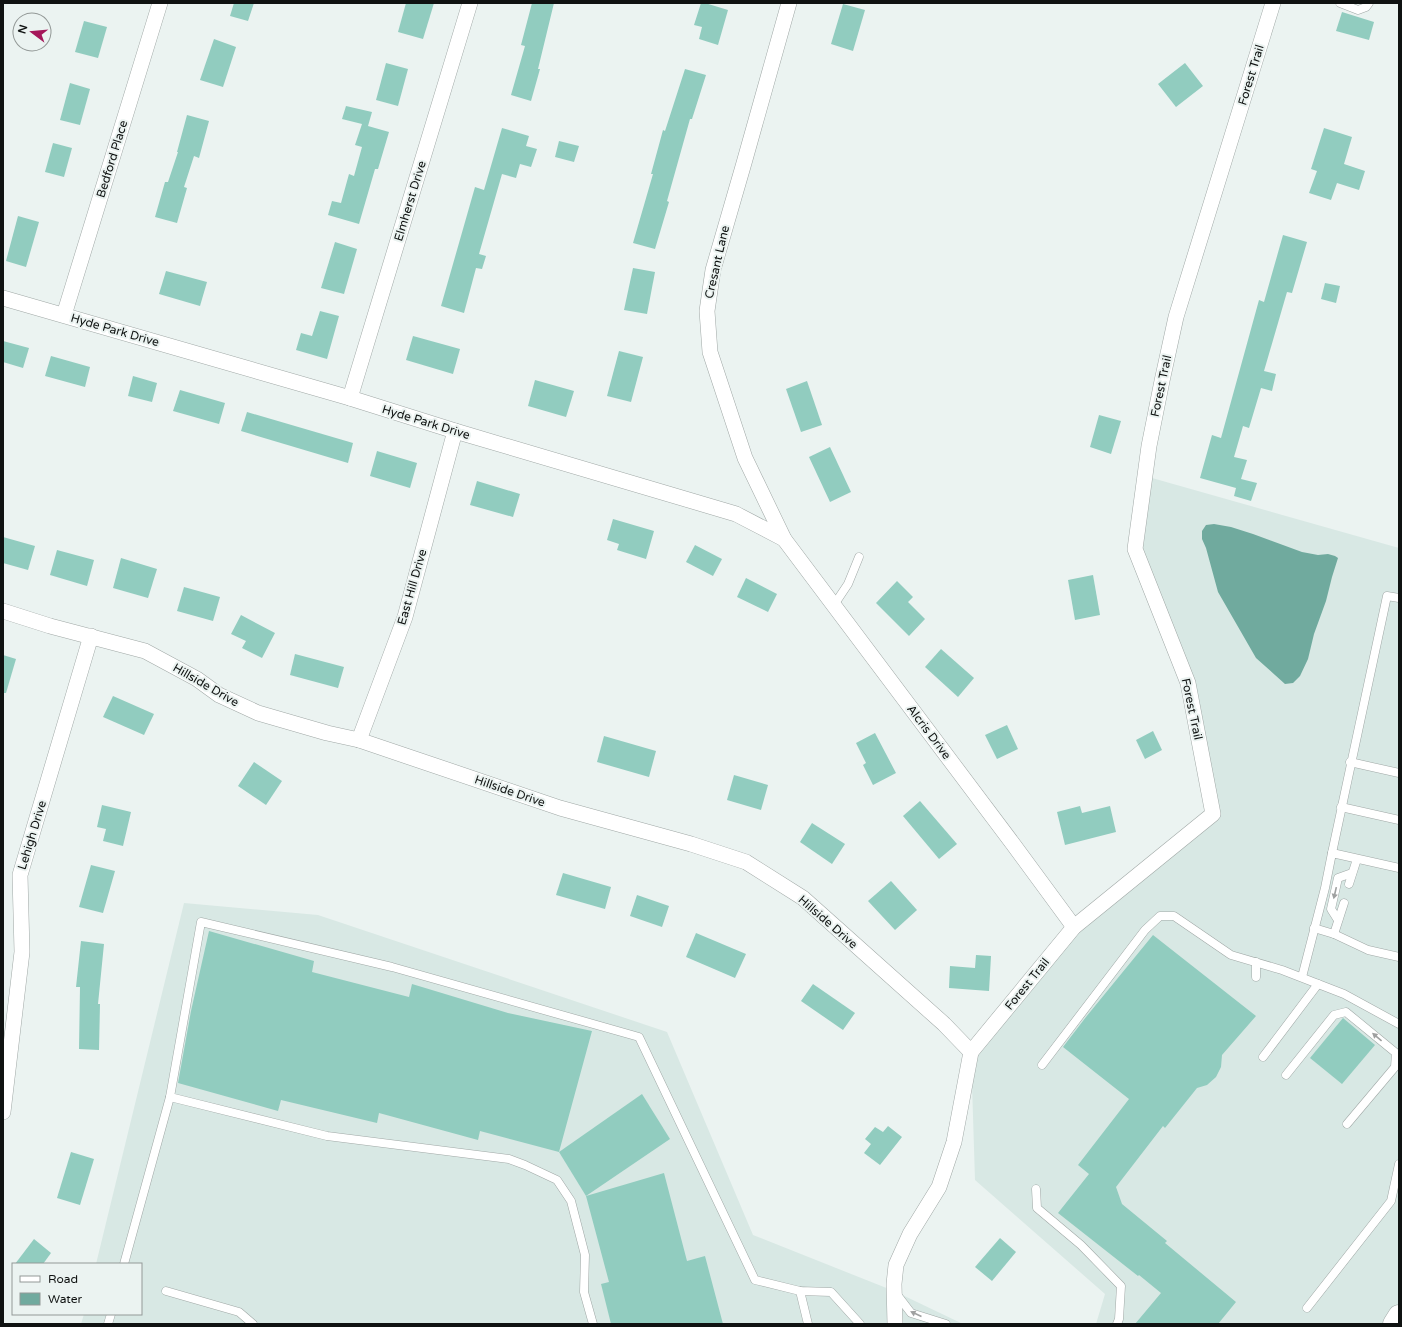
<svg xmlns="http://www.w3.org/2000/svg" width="1402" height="1327" font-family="'Varela Round',sans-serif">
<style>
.built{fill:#d8e8e4}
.water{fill:#70aa9e}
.building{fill:#91ccbf}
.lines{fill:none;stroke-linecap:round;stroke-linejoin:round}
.lane-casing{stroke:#a0a8a6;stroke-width:9}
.street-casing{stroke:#a0a8a6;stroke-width:16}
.secondary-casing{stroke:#a0a8a6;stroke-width:23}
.lane{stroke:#fff;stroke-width:8}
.street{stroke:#fff;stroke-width:15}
.secondary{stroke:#fff;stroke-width:22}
.oneway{fill:#9fa0a0}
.labels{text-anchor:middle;stroke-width:4;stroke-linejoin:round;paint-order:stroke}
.street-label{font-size:12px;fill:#0f1211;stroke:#ebf3f1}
</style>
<rect width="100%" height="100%" fill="#ebf3f1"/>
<g class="built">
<polygon points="1145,476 1399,548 1399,1324 1096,1324 1105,1294 975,1180 971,1052 1074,927 1213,814 1188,683 1135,549"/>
<polygon points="184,903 318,915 667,1032 753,1235 894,1291 963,1324 81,1324 84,1314 141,1314 141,1264 96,1264"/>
</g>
<polygon class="water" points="1214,524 1231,527 1253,534 1302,552 1318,555 1328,554 1335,556 1338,558 1332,577 1326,601 1314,634 1308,659 1300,676 1293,683 1285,684 1256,658 1218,592 1206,548 1202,539 1202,531 1206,525"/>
<g class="building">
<polygon points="234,3 254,3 248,21 230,16"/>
<polygon points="406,3 434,3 423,39 398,32"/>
<polygon points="532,3 554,3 538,69 540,69 531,101 511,95 525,46 521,45"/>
<polygon points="701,3 705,3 728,10 718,45 699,39 702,27 694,25"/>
<polygon points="843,4 865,10 853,51 831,44"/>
<polygon points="1342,12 1374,22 1369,40 1336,31"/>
<polygon points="84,21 107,27 98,58 75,52"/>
<polygon points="214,39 236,47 223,87 200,80"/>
<polygon points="386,63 408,69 398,106 376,100"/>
<polygon points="1185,63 1203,86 1176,107 1158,84"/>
<polygon points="685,69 706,75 692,119 690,119 667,201 669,202 655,249 633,243 653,174 651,174 663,130 665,131"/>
<polygon points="70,83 90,89 80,125 60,120"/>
<polygon points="346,106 372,112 368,126 389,132 378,169 375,169 359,224 328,215 332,201 341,203 349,174 354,176 362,147 355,145 362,124 342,119"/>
<polygon points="187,115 209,121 199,158 194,156 184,187 187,188 177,223 155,217 165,182 168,182 178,152 177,152"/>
<polygon points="502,128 529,136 526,146 537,149 531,167 520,164 516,178 502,174 479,254 486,256 482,269 476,268 464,313 441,306 475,187 484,190"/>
<polygon points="1324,128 1352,137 1344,164 1365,171 1359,190 1337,183 1331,200 1309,193 1317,171 1311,169"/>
<polygon points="559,141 579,146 574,162 555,157"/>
<polygon points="53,143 72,148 64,177 45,172"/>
<polygon points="18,216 39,222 26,267 6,261"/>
<polygon points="1283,235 1307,242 1292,293 1287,292 1264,371 1276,374 1272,391 1261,388 1249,428 1243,426 1234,457 1247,460 1241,479 1257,483 1251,501 1234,496 1236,488 1200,478 1212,435 1221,438 1259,300 1264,302"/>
<polygon points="335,242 357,249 344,294 321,288"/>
<polygon points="633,268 655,272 647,314 624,310"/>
<polygon points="166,271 207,282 200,306 159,294"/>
<polygon points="1325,283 1340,286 1336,303 1321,299"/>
<polygon points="320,311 339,316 327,359 296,350 301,333 312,336"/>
<polygon points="413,336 460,349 453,374 406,360"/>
<polygon points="3,341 29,348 23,368 3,362"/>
<polygon points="619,351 643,357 631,402 607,396"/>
<polygon points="51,356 90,367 85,387 45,376"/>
<polygon points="133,376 157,383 152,402 128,396"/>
<polygon points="535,380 574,391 566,417 528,406"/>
<polygon points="807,381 822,425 801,432 786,389"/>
<polygon points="180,390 225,403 219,424 173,411"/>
<polygon points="247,412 353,443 348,463 241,431"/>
<polygon points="1099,415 1121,421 1111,454 1090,447"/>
<polygon points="830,447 851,492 830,502 809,457"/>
<polygon points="377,451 417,463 410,488 370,476"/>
<polygon points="477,481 520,494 513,517 470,505"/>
<polygon points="613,519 654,531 646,559 617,550 619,544 607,540"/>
<polygon points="3,537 35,546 28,570 3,563"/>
<polygon points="695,545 722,559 713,576 686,562"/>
<polygon points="57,550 94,560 87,586 50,575"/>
<polygon points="121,558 157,569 148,598 113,588"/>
<polygon points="1093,575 1100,615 1075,620 1068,580"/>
<polygon points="746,578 777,594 768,612 737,597"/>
<polygon points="897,581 913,597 908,602 925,619 909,636 876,603"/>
<polygon points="184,587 220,597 213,621 177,611"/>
<polygon points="241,615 275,633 262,658 242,648 246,641 231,634"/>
<polygon points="941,649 974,678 958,697 925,667"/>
<polygon points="295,654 344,667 338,688 290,675"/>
<polygon points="3,655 16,659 6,693 3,693"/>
<polygon points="113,696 154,714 144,735 103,717"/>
<polygon points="1007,725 1018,749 997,759 985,735"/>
<polygon points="1153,731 1162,750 1145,759 1136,740"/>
<polygon points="875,733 896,773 873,785 863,765 866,763 856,743"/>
<polygon points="604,736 656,751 649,777 597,762"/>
<polygon points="254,762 282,781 266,805 238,786"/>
<polygon points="734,775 768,785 761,810 727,800"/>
<polygon points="920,801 957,844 939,859 903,816"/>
<polygon points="102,805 131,812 123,846 103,841 106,829 97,827"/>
<polygon points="1080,806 1082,813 1110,806 1116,832 1065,845 1057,812"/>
<polygon points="812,823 845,844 832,864 800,842"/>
<polygon points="91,865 115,871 103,913 79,907"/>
<polygon points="563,873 611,887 605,909 556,895"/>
<polygon points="891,881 917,910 895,930 868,901"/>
<polygon points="637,895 669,906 662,927 630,916"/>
<polygon points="209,931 314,961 312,972 409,997 412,984 508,1013 592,1031 559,1152 480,1131 478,1140 379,1113 377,1123 281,1100 278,1111 178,1083 191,1011"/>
<polygon points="696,933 746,954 735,978 686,957"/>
<polygon points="1153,935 1256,1016 1222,1055 1221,1067 1216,1077 1207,1085 1197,1088 1165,1128 1163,1126 1116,1187 1122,1204 1167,1241 1165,1243 1236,1302 1218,1324 1135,1324 1161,1293 1139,1275 1138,1276 1058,1213 1089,1174 1078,1165 1129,1099 1063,1047 1086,1017"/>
<polygon points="81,941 104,944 98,1004 100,1004 99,1050 79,1049 80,987 76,987"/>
<polygon points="976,955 991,956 989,991 949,988 950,966 975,968"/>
<polygon points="813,984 855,1013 843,1030 801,1001"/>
<polygon points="1343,1018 1375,1045 1342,1084 1310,1058"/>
<polygon points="642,1094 670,1139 586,1196 559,1152"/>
<polygon points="888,1126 902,1137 880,1165 864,1153 871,1144 865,1139 875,1127 883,1132"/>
<polygon points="71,1152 94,1159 80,1205 57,1198"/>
<polygon points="664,1173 687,1261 705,1256 723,1324 611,1324 601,1284 609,1282 586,1196"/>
<polygon points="1000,1238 1016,1252 992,1281 975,1267"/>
<polygon points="34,1239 51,1253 43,1264 15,1264"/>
</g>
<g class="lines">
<defs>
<g id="lane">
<polyline points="1340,3 1358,10 1366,7 1369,3"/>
<polyline points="834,605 848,584 859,557"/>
<polyline points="1350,762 1399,773"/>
<polyline points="1341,807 1399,820"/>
<polyline points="1332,853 1387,596 1399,598"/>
<polyline points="1349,884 1357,859"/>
<polyline points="1338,920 1331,909 1338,878 1352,873"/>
<polyline points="1314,928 1334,934 1368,950 1399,957"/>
<polyline points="1334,934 1344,903"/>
<polyline points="1256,977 1256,962"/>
<polyline points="1302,977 1325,888 1332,853 1399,868"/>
<polyline points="1263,1057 1318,984"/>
<polyline points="1042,1065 1145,930 1160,916 1174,916 1231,955 1282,970 1344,994 1399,1024"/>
<polyline points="1286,1075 1334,1015 1346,1012 1396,1053 1395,1067 1347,1124"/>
<polyline points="1036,1189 1037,1208 1081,1245 1121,1286 1119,1319 1117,1324"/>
<polyline points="124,1264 170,1097"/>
<polyline points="166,1291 239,1312 253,1324"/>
<polyline points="800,1291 808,1324"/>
<polyline points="895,1292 911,1313 946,1324"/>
<polyline points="1307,1308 1391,1201 1399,1164"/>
<polyline points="108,1324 111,1314"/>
<polyline points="593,1324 584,1292 585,1255 571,1201 557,1180 525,1165 509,1159 327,1136 170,1097 201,922 392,967 639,1037 755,1280 800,1291 831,1292 860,1324"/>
</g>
<g id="street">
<polyline points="789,3 744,163 713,270 707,311 710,352 745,458 784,539 1013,844 1074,927"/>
<polyline points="3,298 350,398 455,431 736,514 784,539"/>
<polyline points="64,315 160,3"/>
<polyline points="350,398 470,3"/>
<polyline points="3,611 50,626 145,651 197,679 219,695 258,713 327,733 359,740 560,808 691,844 746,862 803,898 944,1024 971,1052"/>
<polyline points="359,740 405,617 455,431"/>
<polyline points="3,1112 22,952 20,875 91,636"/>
<polyline points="895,1324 894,1284 896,1265 910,1234 939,1187 954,1142 971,1052 1074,927 1213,814 1188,683 1135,549 1149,446 1162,381 1176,317 1273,3"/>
</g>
<polyline id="secondary" points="1394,1324 1399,1316"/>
</defs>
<use href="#lane" class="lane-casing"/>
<use href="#street" class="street-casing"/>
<use href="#secondary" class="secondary-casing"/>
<use href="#lane" class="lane"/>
<use href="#street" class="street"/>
<use href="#secondary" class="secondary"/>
</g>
<defs><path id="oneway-solid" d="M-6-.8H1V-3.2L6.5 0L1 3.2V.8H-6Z"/></defs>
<g class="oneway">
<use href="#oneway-solid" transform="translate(1335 893) rotate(103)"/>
<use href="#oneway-solid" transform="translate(1377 1037) rotate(-140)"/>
<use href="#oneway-solid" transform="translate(916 1314) rotate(-156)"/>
</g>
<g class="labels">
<g class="street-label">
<text transform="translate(1251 75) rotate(-73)" y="4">Forest Trail</text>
<text transform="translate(112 159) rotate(-73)" y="4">Bedford Place</text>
<text transform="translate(410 201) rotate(-73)" y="4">Elmherst Drive</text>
<text transform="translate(717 262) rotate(-77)" y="4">Cresant Lane</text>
<text transform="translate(115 330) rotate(16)" y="4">Hyde Park Drive</text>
<text transform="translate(1161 386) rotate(-78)" y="4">Forest Trail</text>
<text transform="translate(426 422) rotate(17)" y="4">Hyde Park Drive</text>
<text transform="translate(412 587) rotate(-74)" y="4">East Hill Drive</text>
<text transform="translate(206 685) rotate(30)" y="4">Hillside Drive</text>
<text transform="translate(1192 709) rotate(78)" y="4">Forest Trail</text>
<text transform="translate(929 732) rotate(53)" y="4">Alcris Drive</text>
<text transform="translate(510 791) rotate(19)" y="4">Hillside Drive</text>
<text transform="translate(32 835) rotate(-73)" y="4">Lehigh Drive</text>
<text transform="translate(828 922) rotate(41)" y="4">Hillside Drive</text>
<text transform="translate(1027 984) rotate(-51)" y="4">Forest Trail</text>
</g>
</g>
<rect width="1402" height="1327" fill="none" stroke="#0f1211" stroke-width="8"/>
<rect x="12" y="1263" width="130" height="52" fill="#ebf3f1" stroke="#939997"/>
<rect x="20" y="1276" width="20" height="6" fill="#ffffff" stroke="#939997"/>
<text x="48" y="1283" font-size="12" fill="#0f1211">Road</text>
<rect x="20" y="1293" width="20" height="12" fill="#70aa9e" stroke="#939997"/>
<text x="48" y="1303" font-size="12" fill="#0f1211">Water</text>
<g transform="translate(32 32) rotate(286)"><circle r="19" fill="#ebf3f1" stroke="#939997"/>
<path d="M0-3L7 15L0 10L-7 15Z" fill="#a5175a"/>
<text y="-6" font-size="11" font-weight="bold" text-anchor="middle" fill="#0f1211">N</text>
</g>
</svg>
